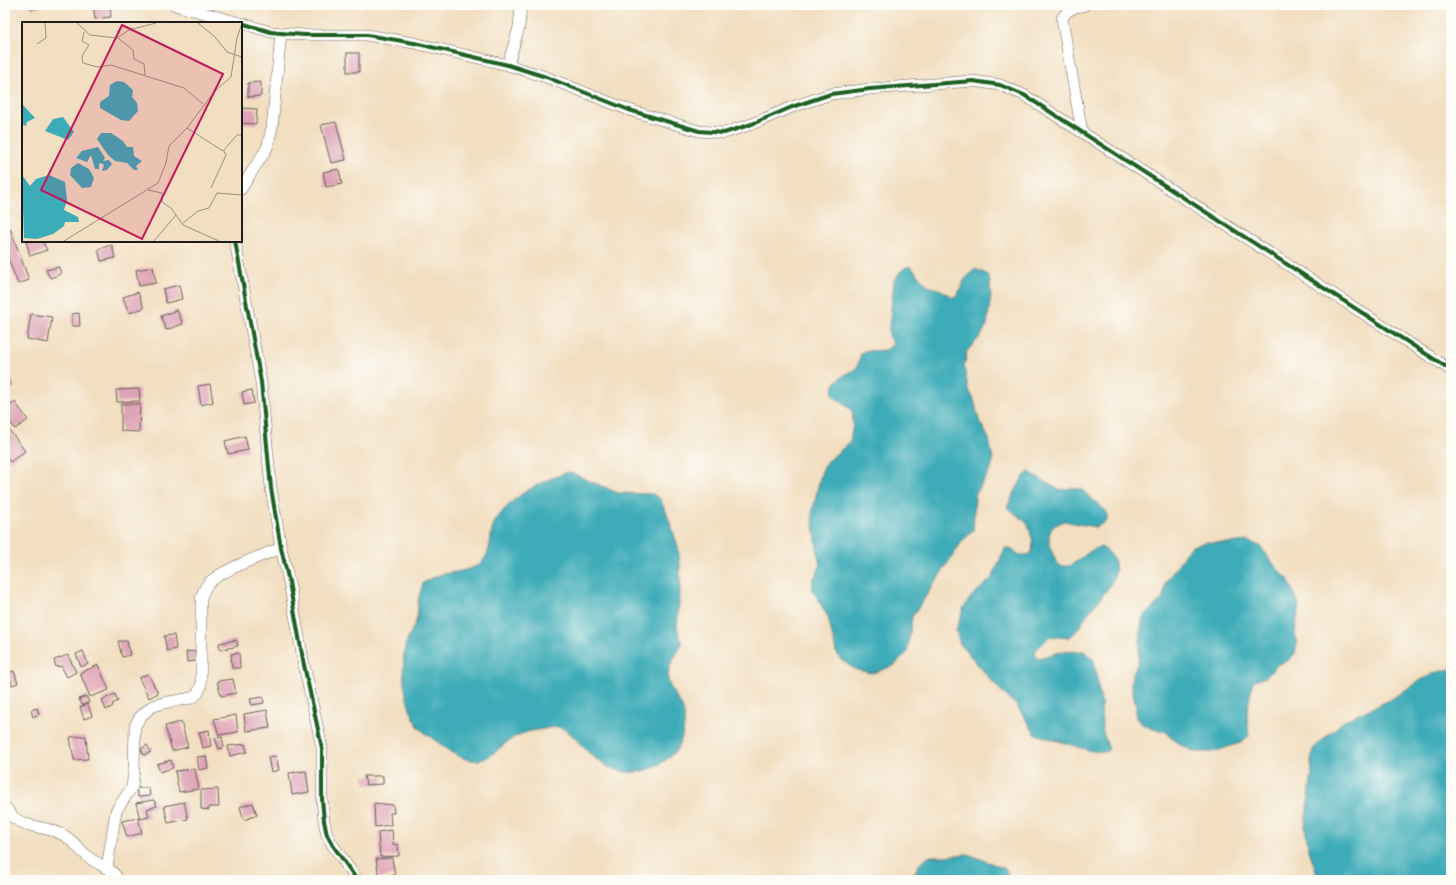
<svg xmlns="http://www.w3.org/2000/svg" width="1456" height="885" font-family="Mynerve,sans-serif">
<style>
.water{fill:#3cacb8;stroke:#2c646a}
.building{fill:#dea3b6}
.lines{fill:none;stroke-linecap:round;stroke-linejoin:round}
.minor-casing{stroke:#676055;stroke-width:12}
.minor{stroke:#fff;stroke-width:11}
.cycleway-casing{stroke:#fdfcf7;stroke-width:6}
.cycleway{stroke:#1b5e20;stroke-width:4}
.inset-road{fill:none;stroke:#9c907e;stroke-width:1}
.view{fill:#c2185b;fill-opacity:0.15;stroke:#c2185b;stroke-width:2}
.inset-edge{fill:none;stroke:#1c1c1c;stroke-width:2}
</style>
<rect width="100%" height="100%" fill="#fdfcf7"/>
<filter id="ink" filterUnits="userSpaceOnUse"><feTurbulence type="fractalNoise" baseFrequency=".025" numOctaves="2"/><feDisplacementMap in="SourceGraphic" scale="8" xChannelSelector="R" yChannelSelector="G"/><feConvolveMatrix kernelMatrix="1 2 1 2 8 2 1 2 1" color-interpolation-filters="sRGB"/></filter>
<filter id="wash" filterUnits="userSpaceOnUse"><feTurbulence type="fractalNoise" baseFrequency=".012" numOctaves="4" result="noise"/><feDisplacementMap in="SourceGraphic" scale="16" xChannelSelector="R" yChannelSelector="G"/><feGaussianBlur stdDeviation="0.9" result="paint"/><feColorMatrix in="noise" values="0 0 0 0 0 0 0 0 0 0 0 0 0 0 0 0 0 1.4 0 .05"/><feComposite in="paint" operator="in"/></filter>
<g filter="url(#wash)">
<rect width="100%" height="100%" fill="#f2dec0"/>
<g class="water">
<path d="M906,267H911L928,286L941,290L952,297L957,296L965,279L975,269L987,274L990,282L991,296L987,325L981,336L967,351L964,367L968,388L974,400L979,420L989,439L993,460L991,469L975,495L973,531L963,540L912,617L907,653L895,665L873,673L856,670L841,660L836,652L828,617L812,589L813,580L820,567L812,514L821,473L828,461L850,442L853,424L852,410L833,396C832,378 844,376 857,368L861,354L864,351L886,350L893,344L889,337V328L894,281L899,273Z"/>
<path d="M569,472L618,493L653,494L660,499L667,514L678,546L680,565V591L677,627L682,644C677,654 667,666 668,677C668,688 677,697 682,707C688,719 682,746 672,755C643,780 612,777 586,750C578,742 572,733 562,728C556,726 549,728 544,729C530,731 522,732 510,740C501,746 493,756 483,759C470,764 453,754 444,747C437,741 422,732 418,726C404,703 400,669 406,643C409,635 414,627 417,618C419,611 417,604 419,597C420,592 422,588 423,583C429,580 434,577 440,575C454,571 472,572 483,561C491,551 490,538 493,526C494,522 497,519 499,516C515,494 543,480 569,472Z"/>
<path d="M1029,472L1059,490L1072,488L1081,489L1107,512V521L1095,527L1064,521L1052,527L1049,535L1050,548L1057,563L1061,566H1070L1092,550L1101,547C1133,565 1104,594 1089,612C1084,617 1082,625 1077,630C1075,633 1071,636 1068,638L1050,636L1035,651V655L1039,658L1061,652L1084,651L1094,660L1101,703L1102,729L1109,750L1106,752L1092,751L1035,734L1017,706L999,689L960,644L956,631L963,609L971,597L992,578L1005,548H1009L1020,555H1029L1032,551L1033,542L1028,524L1007,507L1023,477Z"/>
<polygon points="1247,541 1260,546 1275,566 1288,579 1299,606 1295,632 1297,644 1295,653 1289,660 1277,665 1266,677 1254,681 1252,685 1247,714 1249,736 1243,742 1213,752 1195,752 1179,744 1165,731 1153,729 1142,724 1136,718 1136,706 1131,683 1132,675 1138,663 1142,618 1163,598 1165,584 1186,552 1192,546 1206,542 1229,543"/>
<polygon points="1451,669 1451,880 1319,880 1308,847 1305,826 1312,773 1311,762 1313,749 1345,720 1390,700 1416,683 1434,673"/>
<polygon points="968,854 1006,869 1009,880 911,880 919,864 926,858 931,856 946,856"/>
</g>
<g id="blocks">
<g class="building">
<polygon points="31,5 44,5 44,6 31,9"/>
<polygon points="93,5 110,5 111,17 95,19"/>
<rect x="347" y="53" width="12" height="19"/>
<polygon points="261,82 261,96 248,97 248,83"/>
<polygon points="241,108 257,109 256,124 241,123"/>
<polygon points="336,122 346,160 331,163 321,125"/>
<polygon points="339,169 342,184 326,187 323,172"/>
<polygon points="10,228 29,280 18,284 5,251 5,230"/>
<polygon points="26,241 42,241 47,250 30,256"/>
<polygon points="112,245 115,258 101,261 98,249"/>
<polygon points="59,267 61,274 50,278 46,270"/>
<polygon points="153,267 156,283 139,286 136,270"/>
<polygon points="179,285 182,299 166,303 163,289"/>
<polygon points="138,292 144,308 129,313 123,297"/>
<polygon points="177,310 183,324 166,330 161,316"/>
<polygon points="79,313 80,326 72,326 72,314"/>
<polygon points="31,314 52,317 48,343 27,339"/>
<polygon points="5,375 11,384 5,388"/>
<polygon points="210,384 213,402 201,405 198,386"/>
<polygon points="139,389 140,401 117,402 116,390"/>
<polygon points="252,390 254,403 244,405 242,392"/>
<polygon points="15,402 28,420 15,429 5,414 5,409"/>
<polygon points="121,404 140,404 139,432 121,431"/>
<polygon points="7,427 25,451 10,462 5,455 5,428"/>
<polygon points="245,436 248,450 228,454 225,441"/>
<polygon points="174,635 176,649 167,651 164,636"/>
<polygon points="236,640 238,646 220,650 219,643"/>
<polygon points="118,641 127,641 130,655 122,657"/>
<polygon points="83,651 88,664 81,667 76,654"/>
<polygon points="195,651 196,661 187,662 186,652"/>
<polygon points="239,653 240,668 232,668 231,654"/>
<polygon points="68,655 76,672 67,677 61,666 56,667 54,660"/>
<polygon points="98,665 109,690 90,697 80,673"/>
<polygon points="14,671 18,683 12,685 8,673"/>
<polygon points="148,674 158,693 149,698 139,678"/>
<polygon points="233,679 236,693 221,696 217,681"/>
<polygon points="115,694 118,701 112,704 113,706 106,710 102,700"/>
<polygon points="86,696 89,702 82,705 79,699"/>
<polygon points="263,697 264,703 252,705 250,699"/>
<polygon points="88,704 92,716 84,719 80,707"/>
<polygon points="37,708 39,714 33,717 31,710"/>
<polygon points="267,710 270,728 246,731 244,714"/>
<polygon points="236,715 238,732 219,735 214,719"/>
<polygon points="181,722 188,747 172,751 165,726"/>
<polygon points="209,730 211,746 203,748 199,732"/>
<polygon points="86,736 88,759 74,760 70,737"/>
<polygon points="222,737 224,747 219,749 215,738"/>
<polygon points="245,744 247,752 230,756 228,746"/>
<polygon points="147,745 151,752 144,755 141,749"/>
<polygon points="206,756 208,768 199,770 197,757"/>
<polygon points="276,756 279,770 271,772 268,757"/>
<polygon points="171,760 173,768 160,772 157,764"/>
<polygon points="195,769 199,789 179,792 175,771"/>
<polygon points="306,771 309,792 292,795 289,773"/>
<polygon points="364,776 383,776 383,784 366,785"/>
<polygon points="136,788 149,788 150,796 138,797"/>
<polygon points="218,789 219,807 209,807 209,810 201,809 201,790"/>
<polygon points="154,800 157,806 147,809 149,817 140,819 136,803"/>
<polygon points="184,802 188,819 168,823 164,806"/>
<polygon points="253,803 257,815 244,820 240,807"/>
<polygon points="374,803 393,805 394,813 390,813 391,825 375,827"/>
<polygon points="138,818 142,833 127,837 122,821"/>
<polygon points="392,830 393,844 398,845 399,856 380,857 378,832"/>
<polygon points="392,858 395,875 379,878 376,859"/>
</g>
</g>
</g>
<g filter="url(#ink)">
<use href="#blocks" fill-opacity="0" stroke="#676055" stroke-width="1"/>
<g class="lines">
<defs>
<g id="minor">
<polyline points="175,5 240,23"/>
<polyline points="241,23 271,32 281,33 304,35 367,35 414,43 508,65 546,77 629,110 699,131 724,133 752,124 792,107 831,94 870,89 973,81 1000,85 1024,95 1451,370"/>
<polyline points="508,65 519,27 521,5"/>
<path d="M1082,132L1062,19C1067,9 1074,7 1085,5"/>
<polyline points="241,189 267,148 272,128 281,33"/>
<polyline points="235,241 261,382 271,488 281,548 289,582 304,665 322,748 322,799 324,821 327,835 332,844 357,880"/>
<path d="M5,807C8,810 10,814 13,817C27,829 50,826 65,836C76,843 83,855 94,861C102,866 114,870 118,880"/>
<path d="M107,868L116,811L132,787L134,770L135,726L140,717L151,707L163,703L192,698L198,693L201,686V598C203,593 204,588 208,584C219,571 263,555 281,548"/>
</g>
</defs>
<use href="#minor" class="minor-casing"/>
<use href="#minor" class="minor"/>
<defs>
<g id="cycleway">
<polyline points="241,23 271,32 281,33 304,35 367,35 414,43 508,65 546,77 629,110 699,131 724,133 752,124 792,107 831,94 870,89 973,81 1000,85 1024,95 1451,370"/>
<polyline points="235,241 261,382 271,488 281,548 289,582 304,665 322,748 322,799 324,821 327,835 332,844 357,880"/>
</g>
</defs>
<use href="#cycleway" class="cycleway-casing"/>
<use href="#cycleway" class="cycleway"/>
</g>
</g>
<g transform="translate(22 22)">
<rect width="220" height="220" fill="#f2dec0"/>
<path d="M95,59L102,60L111,68L110,75L115,81L116,89L107,99L99,98L78,86V80L87,74L88,63ZM0,82L13,96L5,100L4,104L0,102ZM41,95L52,110L46,118L23,109L31,97ZM79,111H89L101,119L105,125H111L112,134L120,139L114,144L116,148H112L105,141L93,139L86,133L75,117ZM76,125L83,136L81,139L87,138L90,142L85,148L80,149L82,144L80,141L77,142V147H73L69,133L65,140L54,136L60,129ZM56,141L67,147L72,156L69,165L60,166L48,153L49,146ZM0,153L8,164L14,157L27,153L43,160L45,178L42,188L56,195L57,200H43L42,204L31,212L15,217L2,216Z" fill="#3cacb8"/>
<path class="inset-road" d="M55,1L68,13L95,16L107,8L134,1M176,1L193,15L205,30L220,35M62,10L60,19L67,23L60,34L61,41L75,45L89,43L162,66L181,82M96,16L111,28L112,37L122,42L123,53M15,22L24,16L23,1M165,106L201,129L215,113H220M189,166L204,133L202,129M126,168L140,171V180L149,186L161,203L197,219M161,201L176,189L187,186L195,171L220,173M42,219L136,161L144,141L147,124L165,106L192,70L209,55L215,16L220,1M132,219L154,193"/>
<path class="view" d="M100,3L201,52L120,217L19,168Z"/>
<rect width="220" height="220" class="inset-edge"/>
</g>
<rect width="1456" height="885" fill="none" stroke="#fdfcf7" stroke-width="20"/>
</svg>
